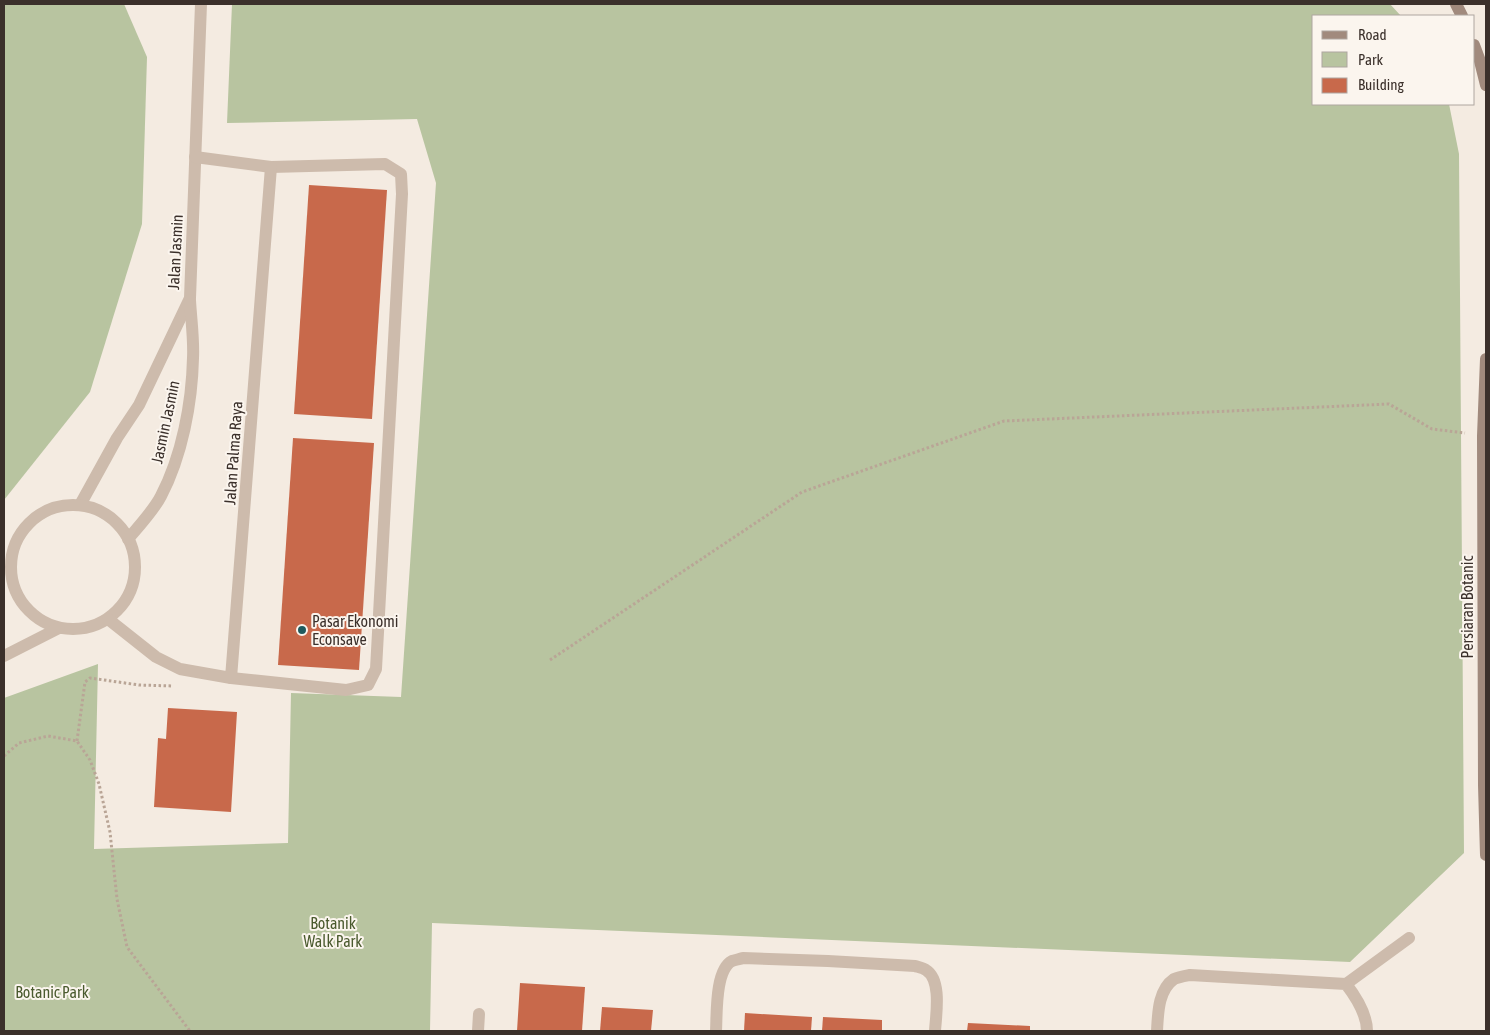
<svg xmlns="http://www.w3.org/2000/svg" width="1490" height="1035" font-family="'Asap Condensed',sans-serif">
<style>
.green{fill:#b8c4a0}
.building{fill:#c8694b}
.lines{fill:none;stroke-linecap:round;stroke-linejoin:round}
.path{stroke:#b9a596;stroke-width:3;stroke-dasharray:2.5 2.5;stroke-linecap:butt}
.lane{stroke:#cdbbac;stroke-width:12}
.street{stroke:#cdbbac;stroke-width:12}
.secondary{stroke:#a18a7d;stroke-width:12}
.poi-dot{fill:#1f5a5e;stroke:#fbf5ee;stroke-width:2}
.labels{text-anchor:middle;stroke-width:4;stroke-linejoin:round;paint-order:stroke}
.street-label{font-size:16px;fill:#3b302b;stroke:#fbf5ee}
.poi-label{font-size:16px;fill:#3b302b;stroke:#fbf5ee;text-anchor:start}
.park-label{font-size:16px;fill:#4a5a2e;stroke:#fbf5ee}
</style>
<rect width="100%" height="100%" fill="#f4ebe1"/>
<g class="green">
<polygon points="4,4 124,4 147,57 142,224 90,392 4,500"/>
<polygon points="232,4 1390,4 1401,16 1314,16 1314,104 1449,104 1459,154 1464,853 1350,962 432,923 430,1031 4,1031 4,698 98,664 94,849 288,843 291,693 401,697 436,183 417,119 227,123"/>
</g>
<g class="building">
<polygon points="309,185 387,190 372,419 294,414"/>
<polygon points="293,438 374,443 359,670 278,665"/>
<polygon points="168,708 237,712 231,812 154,807 158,738 166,739"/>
<polygon points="520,983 585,987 582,1031 517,1031"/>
<polygon points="602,1007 653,1010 651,1031 600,1031"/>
<polygon points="745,1013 812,1017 811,1031 744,1031"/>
<polygon points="823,1017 882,1020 882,1031 822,1031"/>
<polygon points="968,1023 1030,1026 1030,1031 967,1031"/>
</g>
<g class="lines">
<g class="path">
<polyline points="550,660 802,492 1004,421 1389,404 1432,429 1465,433"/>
<polyline points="77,741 85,682 90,678 139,685 173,686"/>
<polyline points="4,756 19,743 48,736 77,741 90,760 99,784 110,832 117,899 127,947 190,1031"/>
</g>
<g class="lane">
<polyline points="231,678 346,690 368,685 376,669 402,194 401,174 385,164 271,167"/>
<polyline points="1346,984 1409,938"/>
</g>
<g class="street">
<polyline points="80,505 117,438 139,405 190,298 201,4"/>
<circle cx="73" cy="567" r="62"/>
<path d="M128,539C139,526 154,510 161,496C182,456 192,403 193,358C194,339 191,319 190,300"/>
<polyline points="108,619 156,657 180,669 231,678 271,167 195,157"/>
<polyline points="4,656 59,628"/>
<polyline points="478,1031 479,1014"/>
<path d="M716,1031C717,1014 715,970 732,961C735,960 740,959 743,958L828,961L915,966C918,967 923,968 926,970C942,980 936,1015 935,1031"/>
<path d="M1157,1031C1158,1014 1158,990 1174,979C1179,977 1185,976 1190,975L1346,984C1356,997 1367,1014 1367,1031"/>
</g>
<g class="secondary">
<polyline points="1456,4 1462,16"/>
<polyline points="1474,45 1480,61 1486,85"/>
<polyline points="1486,359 1483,436 1484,785 1486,855"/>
</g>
</g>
<circle class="poi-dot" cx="302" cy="630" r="5"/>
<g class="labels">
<g class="street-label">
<text transform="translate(175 252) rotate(-87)" y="6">Jalan Jasmin</text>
<text transform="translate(165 422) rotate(-78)" y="6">Jasmin Jasmin</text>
<text transform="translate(233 453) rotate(-86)" y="6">Jalan Palma Raya</text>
<text transform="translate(1467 607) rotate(-90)" y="6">Persiaran Botanic</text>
</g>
<g class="poi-label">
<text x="312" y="627">Pasar Ekonomi<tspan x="312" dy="18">Econsave</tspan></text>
</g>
<g class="park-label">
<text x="333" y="929">Botanik<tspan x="333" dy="18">Walk Park</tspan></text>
<text x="52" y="998">Botanic Park</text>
</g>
</g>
<rect width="1490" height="1035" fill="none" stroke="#3b302b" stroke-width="10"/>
<rect x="1312" y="15" width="162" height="90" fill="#fbf5ee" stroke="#aea6a0"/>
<rect x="1322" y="31" width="25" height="8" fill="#a18a7d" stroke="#aea6a0"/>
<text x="1358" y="40" font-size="15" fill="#3b302b">Road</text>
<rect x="1322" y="52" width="25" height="15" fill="#b8c4a0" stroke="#aea6a0"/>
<text x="1358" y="65" font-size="15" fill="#3b302b">Park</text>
<rect x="1322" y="78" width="25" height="15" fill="#c8694b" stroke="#aea6a0"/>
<text x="1358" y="90" font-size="15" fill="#3b302b">Building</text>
</svg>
